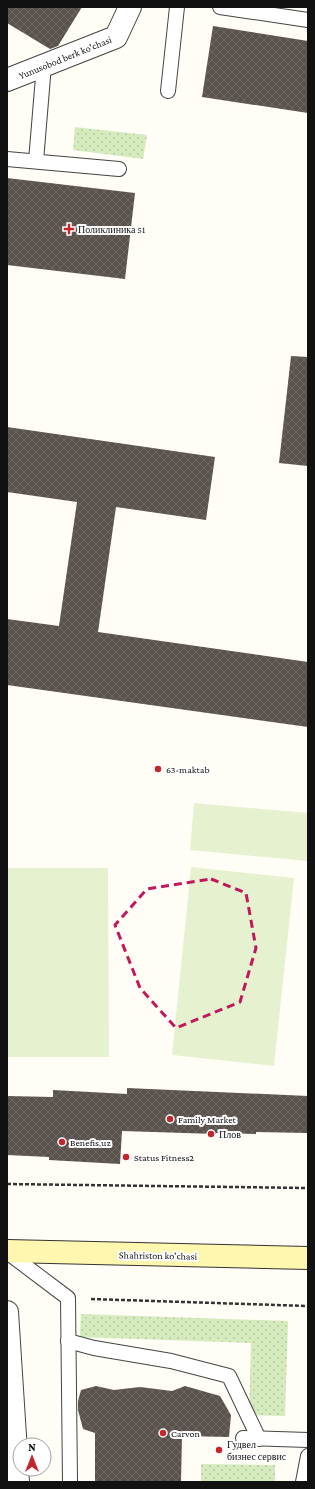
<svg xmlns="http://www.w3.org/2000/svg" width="315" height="1489" font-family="'Crimson Pro',serif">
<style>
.green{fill:url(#green-dots)}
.pitch{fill:#e6f2cf}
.building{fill:url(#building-cross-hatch)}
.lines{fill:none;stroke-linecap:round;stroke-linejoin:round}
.lane-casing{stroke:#444;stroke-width:16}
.street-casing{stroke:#444;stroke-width:24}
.secondary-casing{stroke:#333;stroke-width:24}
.path{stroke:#333;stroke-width:2.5;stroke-dasharray:4 2;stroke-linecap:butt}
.lane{stroke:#fff;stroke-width:14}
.street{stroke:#fff;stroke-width:22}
.secondary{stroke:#fff6b0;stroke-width:22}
.marked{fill:none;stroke:#c2185b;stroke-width:3;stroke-dasharray:8 5;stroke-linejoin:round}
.poi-dot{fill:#c4262e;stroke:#fff;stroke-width:1.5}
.labels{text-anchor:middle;stroke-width:4;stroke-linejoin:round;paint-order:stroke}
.street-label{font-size:10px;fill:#111;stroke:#fff}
.poi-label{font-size:10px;fill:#111;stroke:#fff;text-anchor:start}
</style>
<defs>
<pattern id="green-dots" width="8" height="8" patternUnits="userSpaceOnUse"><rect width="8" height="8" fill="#d5ebbd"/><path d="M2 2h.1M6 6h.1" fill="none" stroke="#b6c8a1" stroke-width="1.8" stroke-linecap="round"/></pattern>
<pattern id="building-cross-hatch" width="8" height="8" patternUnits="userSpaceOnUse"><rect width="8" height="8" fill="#5a524d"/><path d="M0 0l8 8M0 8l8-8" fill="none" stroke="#6d6662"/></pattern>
</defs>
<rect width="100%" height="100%" fill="#fffdf5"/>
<g class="green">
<polygon points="75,127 147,135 143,159 73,150"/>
<polygon points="81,1314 288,1321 285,1416 249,1415 251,1343 80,1337"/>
<polygon points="201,1464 275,1465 275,1482 201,1482"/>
</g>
<g class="pitch">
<polygon points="194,803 308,813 307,861 190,850"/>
<polygon points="191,867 294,878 274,1066 172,1055"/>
<polygon points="7,868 108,868 109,1057 7,1057"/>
</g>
<g class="building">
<polygon points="7,7 82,7 58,46 50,49 7,23"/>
<polygon points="213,26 308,41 308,113 202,97"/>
<polygon points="7,178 135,193 125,279 7,265"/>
<polygon points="291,356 308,357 308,466 279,463"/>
<polygon points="7,427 215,457 206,520 116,507 98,632 308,662 308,727 7,685 7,619 59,626 77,502 7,492"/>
<polygon points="127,1088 308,1096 308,1133 256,1132 256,1134 216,1133 216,1134 122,1131 120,1164 49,1160 49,1157 7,1155 7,1096 53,1097 53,1090 127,1094"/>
<polygon points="96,1386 114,1390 140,1387 172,1391 185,1386 220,1396 231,1415 229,1437 182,1436 181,1482 95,1482 95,1433 83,1429 78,1410 78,1401 81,1390"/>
</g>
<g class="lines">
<defs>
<g id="lane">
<polyline points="220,7 308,20"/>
<polyline points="168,91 177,7"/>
<polyline points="7,159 119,169"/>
<polyline points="36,161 44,65"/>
<polyline points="7,1252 68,1298 70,1482"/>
<polyline points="68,1341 94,1348 171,1361 229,1376 259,1439"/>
<polyline points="243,1438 308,1440"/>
<polyline points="303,1482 308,1456"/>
</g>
<g id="street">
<polyline points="7,80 116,37 130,7"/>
<polyline points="7,1312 18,1482"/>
</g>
<polyline id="secondary" points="7,1251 308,1258"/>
</defs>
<use href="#lane" class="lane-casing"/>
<use href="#street" class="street-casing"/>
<use href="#secondary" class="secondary-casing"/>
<g class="path">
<polyline points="7,1184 308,1188"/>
<polyline points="91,1299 308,1306"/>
</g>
<use href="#lane" class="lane"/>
<use href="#street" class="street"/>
<use href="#secondary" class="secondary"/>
</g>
<path class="marked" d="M211,879L246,893L256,948L240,1002L176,1028L140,988L115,925L147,889Z"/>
<g class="poi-dot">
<path d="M67 223h4v4h4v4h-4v4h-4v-4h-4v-4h4z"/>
<circle cx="158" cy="769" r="4"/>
<circle cx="170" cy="1119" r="4"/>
<circle cx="211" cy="1134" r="4"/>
<circle cx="62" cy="1142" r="4"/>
<circle cx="126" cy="1157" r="4"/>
<circle cx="163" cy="1433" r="4"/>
<circle cx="219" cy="1450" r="4"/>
</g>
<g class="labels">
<g class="street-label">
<text transform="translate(65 57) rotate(-22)" y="4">Yunusobod berk ko'chasi</text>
<text transform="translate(158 1255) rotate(1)" y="4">Shahriston ko'chasi</text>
</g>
<g class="poi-label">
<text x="78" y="233">Поликлиника 51</text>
<text x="166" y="773">63-maktab</text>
<text x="178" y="1123">Family Market</text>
<text x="219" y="1138">Плов</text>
<text x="70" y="1146">Benefis.uz</text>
<text x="134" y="1161">Status Fitness2</text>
<text x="171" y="1437">Carvon</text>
<text x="227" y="1448">Гудвел<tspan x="227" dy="12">бизнес сервис</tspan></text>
</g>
</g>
<rect width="315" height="1489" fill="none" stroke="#111111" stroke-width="16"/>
<g transform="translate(32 1457)"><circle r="19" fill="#ffffff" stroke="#a0a0a0"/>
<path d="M0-3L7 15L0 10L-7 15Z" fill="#c4262e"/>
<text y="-6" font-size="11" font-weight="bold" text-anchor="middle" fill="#111111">N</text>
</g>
</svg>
